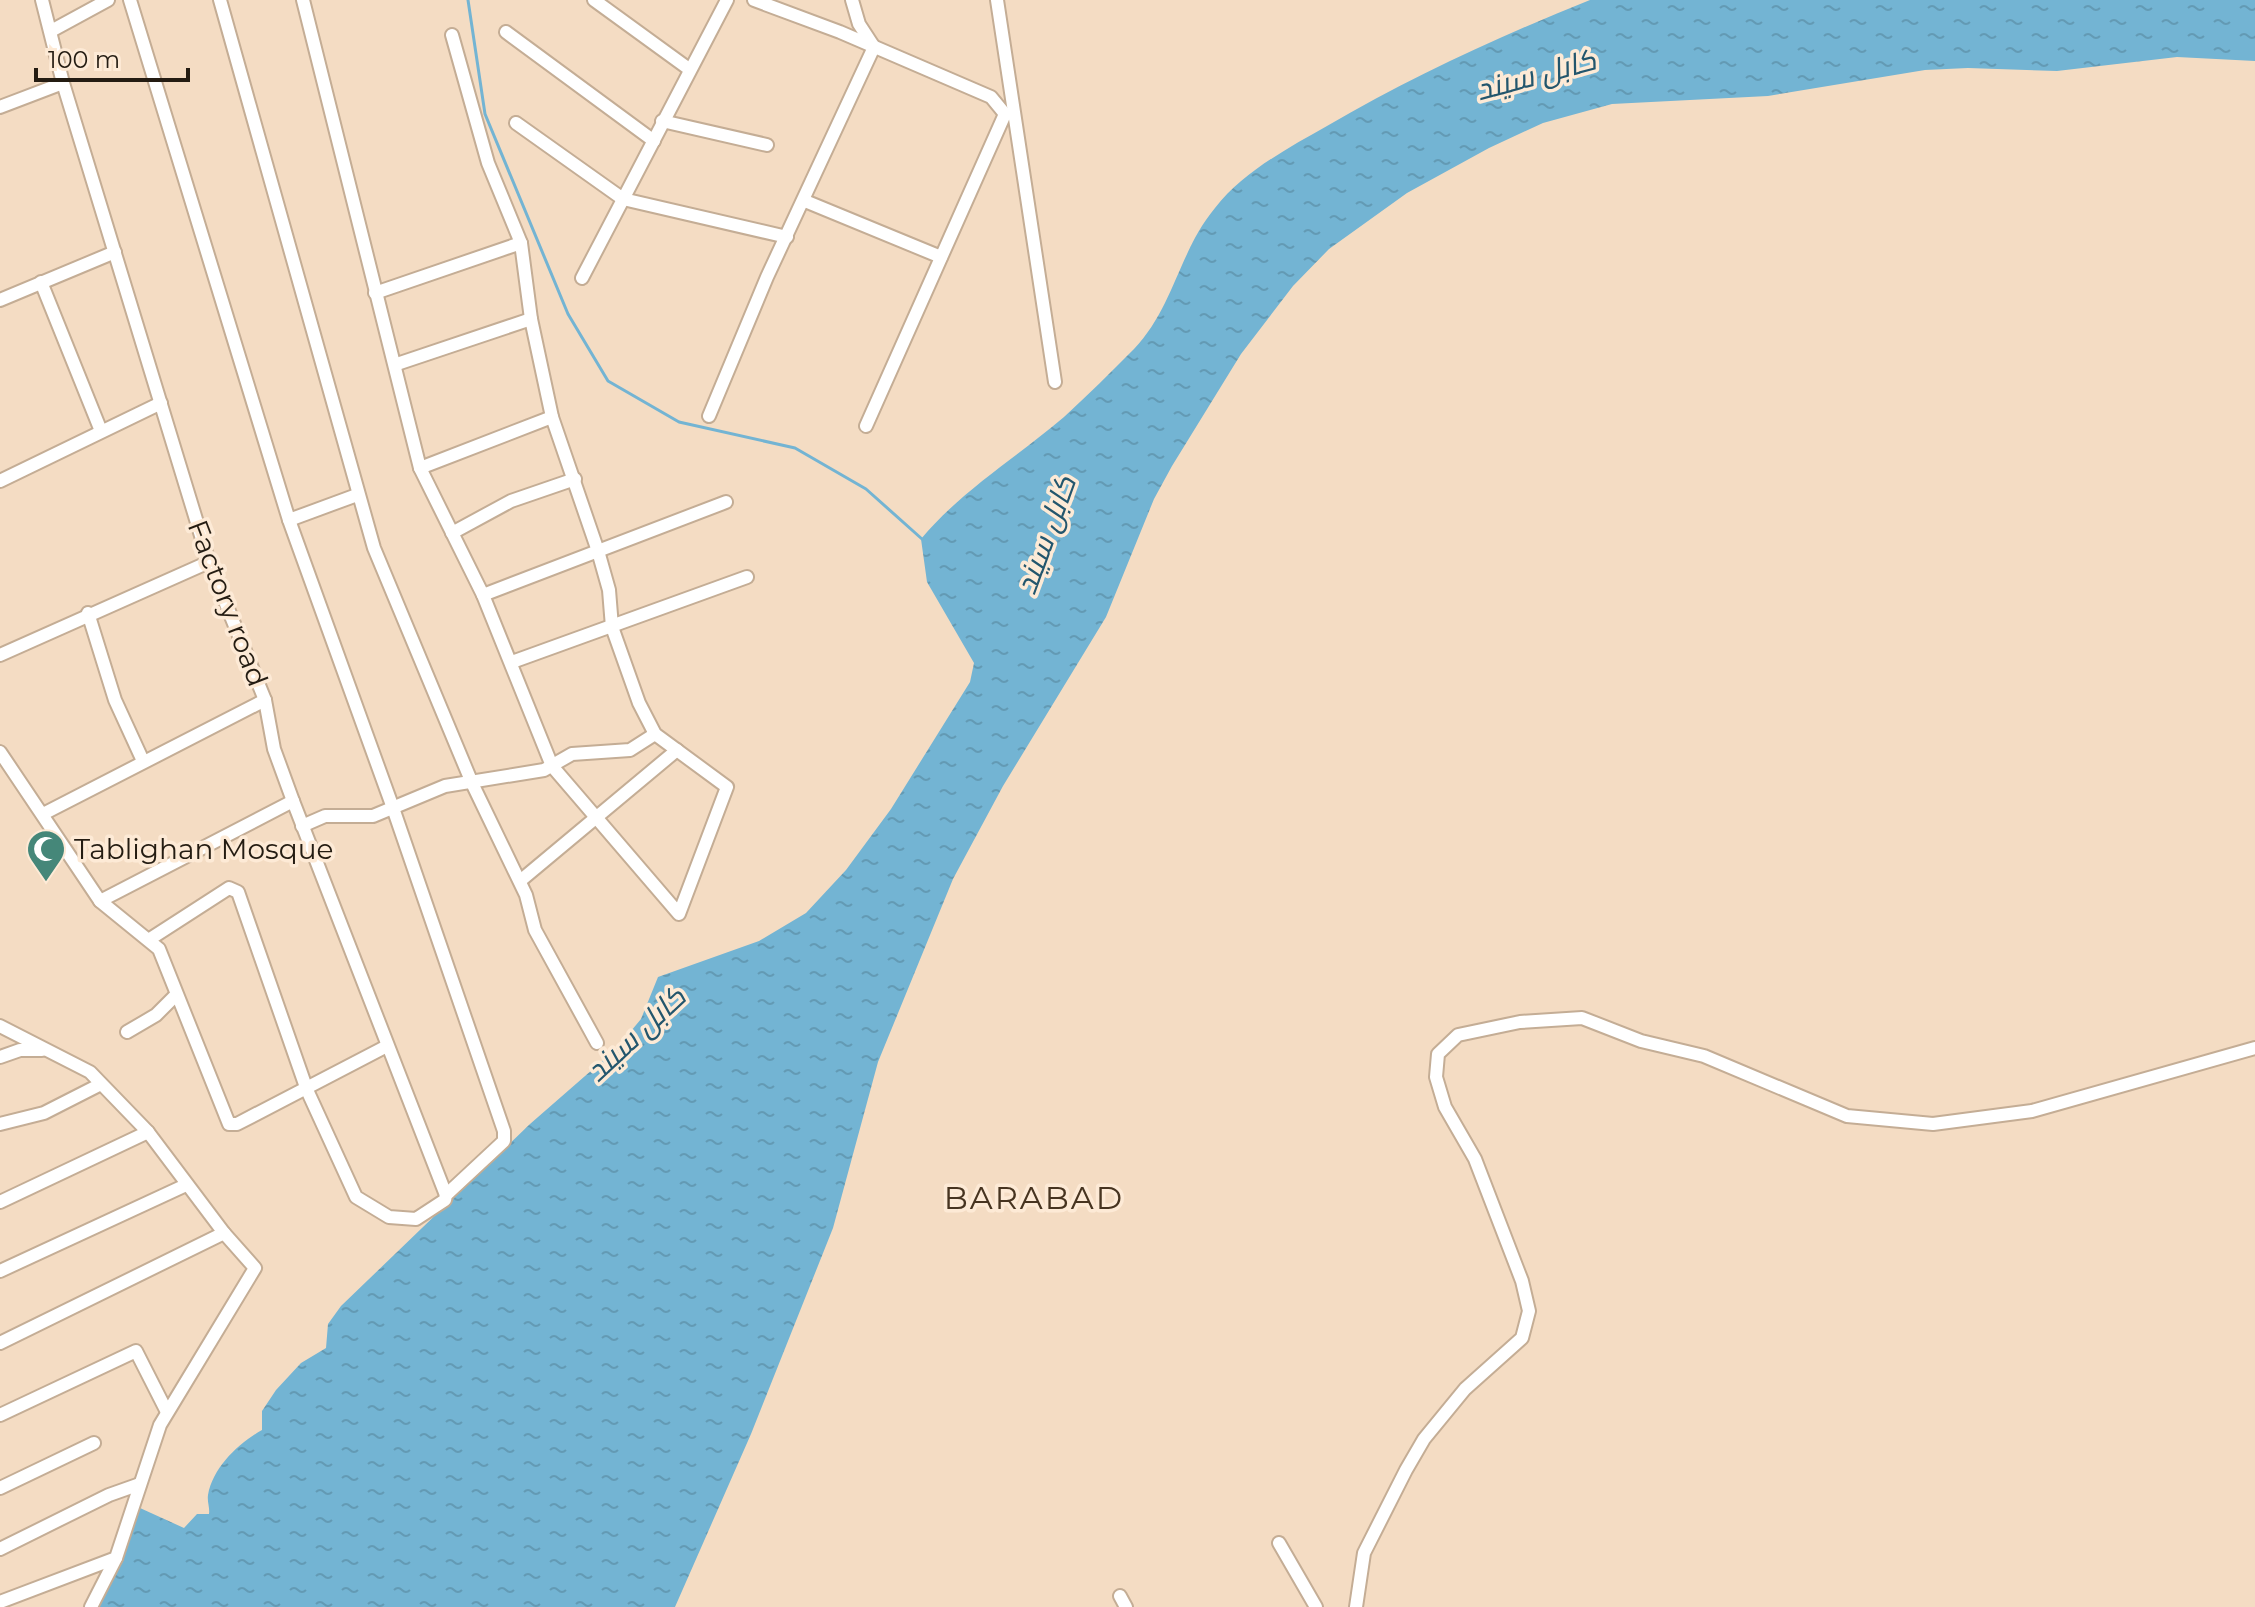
<svg xmlns="http://www.w3.org/2000/svg" width="2255" height="1607" font-family="Montserrat,Cairo,sans-serif">
<style>
.water{fill:url(#water-ripples)}
.lines{fill:none;stroke-linecap:round;stroke-linejoin:round}
.stream{stroke:#73b4d3;stroke-width:3}
.minor-casing{stroke:#c4ad95;stroke-width:16}
.minor{stroke:#fff;stroke-width:12}
.labels{text-anchor:middle;stroke-width:7;stroke-linejoin:round;paint-order:stroke}
.street-label{font-size:28px;fill:#241c12;stroke:#fdead6}
.poi-label{font-size:28px;fill:#241c12;stroke:#fdead6;text-anchor:start}
.water-label{font-size:30px;font-style:italic;fill:#23566d;stroke:#fdead6}
.quarter-label{font-size:32px;letter-spacing:2px;fill:#473420;stroke:#fdead6}
</style>
<defs>
<pattern id="water-ripples" width="26" height="14" patternUnits="userSpaceOnUse" patternTransform="scale(2)"><rect width="26" height="14" fill="#73b4d3"/><path d="M2 4q2-2 4 0t4 0M15 11q2-2 4 0t4 0" fill="none" stroke="#639ab4"/></pattern>
</defs>
<rect width="100%" height="100%" fill="#f4dcc3"/>
<path class="water" d="M1590,0H2255V61L2177,57L2057,71L1968,68L1925,70L1768,96L1612,104L1543,123L1489,148L1407,193L1329,249L1293,286L1241,354L1172,466L1154,499L1106,617L1003,786L953,879L878,1062L833,1228L751,1434L675,1607H99L140,1508L184,1528L197,1514H209C210,1508 207,1502 208,1495C213,1467 239,1443 262,1430V1411L276,1390L301,1363L326,1348L328,1324L341,1306L530,1124L616,1049L641,1019L658,977L759,941L806,913L846,870L891,809L970,682L974,663L927,582L921,539C962,490 1016,458 1064,417C1088,395 1111,372 1134,349C1174,307 1179,251 1215,208C1243,172 1288,148 1327,126C1411,77 1500,36 1590,0Z"/>
<g class="lines">
<polyline class="stream" points="468,0 485,114 568,314 608,381 679,422 795,448 866,489 922,539"/>
<defs>
<g id="minor">
<polyline points="42,0 63,83 209,562 265,700 274,749 293,801 446,1195"/>
<polyline points="130,0 289,520 393,808 504,1131 504,1141 446,1195 445,1200 416,1219 389,1217 356,1197 307,1090 238,892 229,888 150,939"/>
<polyline points="220,0 374,548 472,783 526,895 535,930 597,1043"/>
<polyline points="303,0 420,468 483,595 552,766 679,914 727,787 655,734 639,703 612,627 609,590 598,551 552,417 531,319 521,243 488,163 452,35"/>
<polyline points="594,0 689,69"/>
<polyline points="754,0 840,32 991,97 1005,114 866,426"/>
<polyline points="997,0 1055,382"/>
<polyline points="51,31 108,0"/>
<polyline points="506,32 654,141"/>
<polyline points="0,107 63,83"/>
<polyline points="662,121 767,145"/>
<polyline points="516,123 623,199 787,237"/>
<polyline points="805,201 941,257"/>
<polyline points="582,278 727,0"/>
<polyline points="41,282 101,431"/>
<polyline points="375,293 521,243"/>
<polyline points="0,300 115,252"/>
<polyline points="397,364 531,319"/>
<polyline points="709,416 767,277 874,47 859,24 852,0"/>
<polyline points="420,468 552,417"/>
<polyline points="0,481 161,403"/>
<polyline points="289,520 357,495"/>
<polyline points="452,533 511,501 575,479"/>
<polyline points="483,595 726,502"/>
<polyline points="88,613 115,700 143,761"/>
<polyline points="0,655 209,562"/>
<polyline points="512,662 747,577"/>
<polyline points="0,752 100,901 159,949 229,1124 237,1124 387,1046"/>
<polyline points="43,814 265,700"/>
<polyline points="302,826 325,816 373,816 445,786 544,770 572,754 630,750 655,734"/>
<polyline points="520,881 677,750"/>
<polyline points="100,901 293,801"/>
<polyline points="0,1026 90,1072 148,1132 224,1233 255,1268 160,1425 116,1558 0,1602"/>
<polyline points="127,1032 156,1015 175,996"/>
<polyline points="0,1057 20,1050 42,1050"/>
<polyline points="0,1124 44,1113 101,1084"/>
<polyline points="0,1202 148,1132"/>
<polyline points="0,1271 186,1185"/>
<polyline points="0,1343 224,1233"/>
<polyline points="0,1415 136,1351 167,1412"/>
<polyline points="0,1488 94,1443"/>
<polyline points="1279,1543 1316,1607"/>
<polyline points="0,1549 109,1495 140,1484"/>
<polyline points="1120,1596 1126,1607"/>
<polyline points="91,1607 116,1558"/>
<polyline points="1356,1607 1364,1553 1406,1470 1424,1439 1465,1389 1522,1338 1529,1311 1522,1281 1475,1159 1445,1107 1436,1077 1438,1054 1458,1035 1520,1022 1582,1018 1641,1041 1704,1056 1847,1116 1933,1124 2032,1111 2255,1048"/>
</g>
</defs>
<use href="#minor" class="minor-casing"/>
<use href="#minor" class="minor"/>
</g>
<defs>
<symbol id="mosque-pin" viewBox="-11 -11 22 30"><path d="M0 17L-7.5 6A9.5 9.5 0 1 1 7.5 6Z" fill="#458779" stroke="#fdead6"/><path d="M3.5-4.9A6 6 0 1 0 3.5 4.9A5 5 0 1 1 3.5-4.9Z" fill="#fff"/></symbol>
</defs>
<g fill-rule="evenodd">
<use href="#mosque-pin" x="24" y="827" width="44" height="60"/>
</g>
<g class="labels">
<g class="street-label">
<text transform="translate(228 603) rotate(69)" y="10">Factory road</text>
</g>
<g class="poi-label">
<text x="74" y="859">Tablighan Mosque</text>
</g>
<g class="water-label">
<text transform="translate(1536 75) rotate(-15)" y="10">کابل سيند</text>
<text transform="translate(1046 535) rotate(-70)" y="10">کابل سيند</text>
<text transform="translate(636 1034) rotate(-43)" y="10">کابل سيند</text>
</g>
<g class="quarter-label">
<text x="1034" y="1209">BARABAD</text>
</g>
</g>
<path d="M36 68v12h152v-12" fill="none" stroke="#241c12" stroke-width="4"/>
<text x="48" y="68" font-size="24" fill="#241c12" stroke="#fdead6" stroke-width="6" paint-order="stroke">100 m</text>
</svg>
